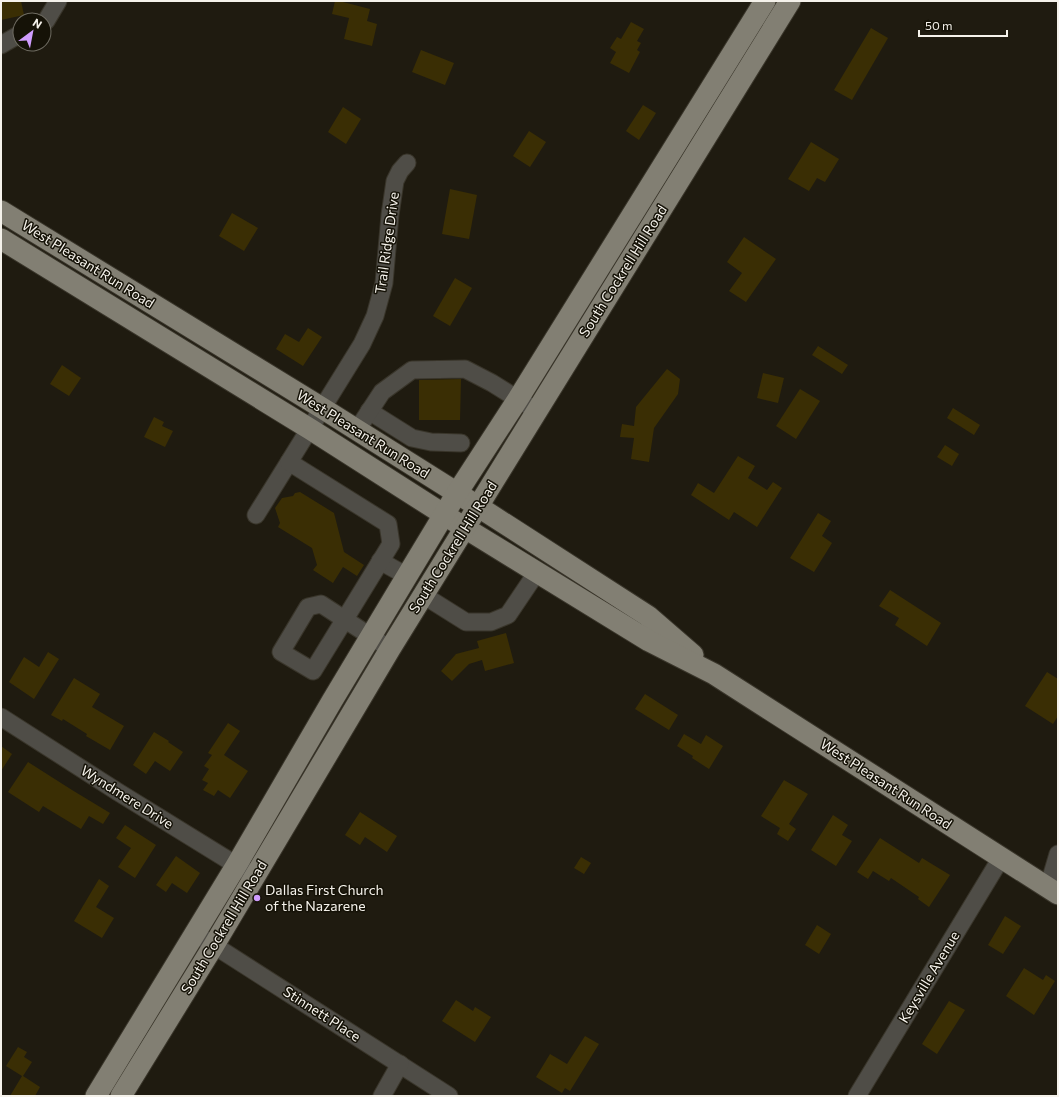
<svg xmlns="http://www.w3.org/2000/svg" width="1059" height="1097" font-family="Commissioner,sans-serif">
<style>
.building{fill:#3a2e04}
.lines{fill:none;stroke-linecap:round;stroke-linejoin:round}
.minor-casing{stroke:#39352a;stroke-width:19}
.major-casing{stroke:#39352a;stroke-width:23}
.minor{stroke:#4f4d47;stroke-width:17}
.major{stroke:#827f73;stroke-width:21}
.poi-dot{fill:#d09dfe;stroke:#151207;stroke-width:1.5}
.labels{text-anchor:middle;stroke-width:3;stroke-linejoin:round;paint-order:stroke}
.street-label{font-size:14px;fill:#f5f2eb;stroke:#151207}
.poi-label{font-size:14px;fill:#f5f2eb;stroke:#151207;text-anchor:start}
</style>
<rect width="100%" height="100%" fill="#1f1b10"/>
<g class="building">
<polygon points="1,1 21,1 24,15 1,20"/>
<polygon points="335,1 339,1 370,9 367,21 377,24 372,46 344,39 349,18 332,14"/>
<polygon points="631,22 644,29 637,41 641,43 637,50 640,52 629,73 610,63 616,52 610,48 617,37 621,39"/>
<polygon points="871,28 888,38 852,100 834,90"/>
<polygon points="421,50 454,63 445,85 412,72"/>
<polygon points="643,105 656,113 639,140 626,131"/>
<polygon points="343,107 361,119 346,144 328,132"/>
<polygon points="529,131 546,142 530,167 513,156"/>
<polygon points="811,142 839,159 825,182 817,178 809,191 788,179"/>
<polygon points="450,189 477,195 469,239 442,234"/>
<polygon points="232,213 258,228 244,251 219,236"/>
<polygon points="744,237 776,259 746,302 729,291 742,273 727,262"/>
<polygon points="455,278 472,288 450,326 433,316"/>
<polygon points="308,328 322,337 303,366 276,349 285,334 299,342"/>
<polygon points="818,346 848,365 842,374 812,355"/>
<polygon points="62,365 81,378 69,396 50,384"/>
<polygon points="667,369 680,379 678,394 654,428 649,462 631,459 634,438 620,437 622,424 634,426 636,407"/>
<polygon points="763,373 784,378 778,403 757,398"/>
<polygon points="461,379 460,420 419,420 419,380"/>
<polygon points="800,389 820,401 796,439 776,426"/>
<polygon points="953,408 980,425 974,435 947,418"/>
<polygon points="154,417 164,422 162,426 173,431 165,447 144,437"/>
<polygon points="945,445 959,454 952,466 937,457"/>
<polygon points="738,456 755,466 748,478 767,490 773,482 782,488 757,527 734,512 729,520 691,495 698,483 714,493"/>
<polygon points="300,492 334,513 344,552 364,565 357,576 343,567 333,583 313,570 317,565 312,548 278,527 280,523 275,508 282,498 293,496 295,493"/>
<polygon points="818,513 831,521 822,536 832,543 814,572 790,558"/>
<polygon points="890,590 941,623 927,646 895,625 899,618 879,606"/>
<polygon points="506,633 514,663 485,671 482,660 469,664 452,681 441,671 456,654 479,648 477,641"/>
<polygon points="48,652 59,659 34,699 9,682 24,657 39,667"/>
<polygon points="1047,672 1058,679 1058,716 1053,724 1025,706"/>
<polygon points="74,678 100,694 92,707 124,726 110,750 86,736 87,734 63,719 62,721 51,715"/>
<polygon points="645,694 678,715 669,730 635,709"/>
<polygon points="228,723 240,731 224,755 248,771 230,798 218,790 214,796 203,790 208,783 202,780 209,769 204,766 212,755 208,753"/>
<polygon points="154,732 169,741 168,742 183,752 170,771 155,761 146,774 133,765"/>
<polygon points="684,734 701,744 706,735 723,746 709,769 692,758 693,756 677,746"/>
<polygon points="1,746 12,754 1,771"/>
<polygon points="28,762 72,790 110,813 103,824 89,816 81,829 43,806 39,812 8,792"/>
<polygon points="784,780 808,794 789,824 796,829 788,841 777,834 780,828 761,816"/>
<polygon points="360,812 397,836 387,852 365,837 360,845 345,835"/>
<polygon points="833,815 848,825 842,835 852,841 836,866 811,850"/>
<polygon points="125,825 156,845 135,878 118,867 131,848 116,838"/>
<polygon points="880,838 919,863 922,858 950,875 929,907 918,899 919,897 891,878 889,881 873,871 868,879 857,872"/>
<polygon points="176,856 200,873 187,893 172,883 166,892 156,885"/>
<polygon points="581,857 591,863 584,874 574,868"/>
<polygon points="99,879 109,886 96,907 114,918 102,938 74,921"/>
<polygon points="1005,916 1021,926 1003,954 988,945"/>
<polygon points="817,925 831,934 819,954 805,945"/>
<polygon points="1024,968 1043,980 1046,975 1055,981 1034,1015 1006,996"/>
<polygon points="456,1000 473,1011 475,1007 491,1017 475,1042 442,1021"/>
<polygon points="949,1001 965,1010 937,1054 922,1044"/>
<polygon points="585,1036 599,1044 570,1091 565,1088 562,1093 536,1077 550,1054 567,1064"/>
<polygon points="18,1047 27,1052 24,1057 32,1062 23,1076 40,1087 35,1096 10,1096 22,1076 6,1066"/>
</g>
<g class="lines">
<defs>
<g id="minor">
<polyline points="44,22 46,21 58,1"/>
<polyline points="1,45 20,34"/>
<polyline points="369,411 412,438 431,442 461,443"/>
<polyline points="357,430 382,392 412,370 465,369 492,383 537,411"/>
<polyline points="256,515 289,462"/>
<polyline points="380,561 407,576"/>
<polyline points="423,595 466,622 491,622 508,615 537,572"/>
<polyline points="390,649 321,604 308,607 281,652 313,671 391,544 388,524 289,462 362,344 375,316 384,283 390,215 395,181 400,171 407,163"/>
<polyline points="1,717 118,792 254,876"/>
<polyline points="1048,888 1058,854"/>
<polyline points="204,939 449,1096"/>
<polyline points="382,1096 400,1064"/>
<polyline points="857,1096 1001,858"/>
</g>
<g id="major">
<polyline points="1,211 322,408 457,493 648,616 693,655"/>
<polyline points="1,239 310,429 465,528 649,641 714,674 1058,894"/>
<polyline points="96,1096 236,866 332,701 407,576 457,493 518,399 765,1"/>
<polyline points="121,1096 214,945 390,649 790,1"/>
</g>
</defs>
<use href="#minor" class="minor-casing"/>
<use href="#major" class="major-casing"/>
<use href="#minor" class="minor"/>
<use href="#major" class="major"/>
</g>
<circle class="poi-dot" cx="257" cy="898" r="4"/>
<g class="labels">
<g class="street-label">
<text transform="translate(387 243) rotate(-82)" y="5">Trail Ridge Drive</text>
<text transform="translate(88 264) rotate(32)" y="5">West Pleasant Run Road</text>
<text transform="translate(623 271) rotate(-58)" y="5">South Cockrell Hill Road</text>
<text transform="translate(363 434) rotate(32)" y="5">West Pleasant Run Road</text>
<text transform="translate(453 547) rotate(-58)" y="5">South Cockrell Hill Road</text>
<text transform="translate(886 784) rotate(33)" y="5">West Pleasant Run Road</text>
<text transform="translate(127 797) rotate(32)" y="5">Wyndmere Drive</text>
<text transform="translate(224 927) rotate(-59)" y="5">South Cockrell Hill Road</text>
<text transform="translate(929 977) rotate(-59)" y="5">Keysville Avenue</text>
<text transform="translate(322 1014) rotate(33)" y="5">Stinnett Place</text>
</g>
<g class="poi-label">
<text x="265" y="895">Dallas First Church<tspan x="265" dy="16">of the Nazarene</tspan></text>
</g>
</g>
<rect width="1059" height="1097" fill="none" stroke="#f5f2eb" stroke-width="4"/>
<g transform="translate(32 32) rotate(32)"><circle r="19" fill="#151207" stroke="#6f6c62"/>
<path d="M0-3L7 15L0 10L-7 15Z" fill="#d09dfe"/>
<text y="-6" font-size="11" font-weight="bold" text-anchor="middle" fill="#f5f2eb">N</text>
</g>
<path d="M919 30v6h88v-6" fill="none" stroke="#f5f2eb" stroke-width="2"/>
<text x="925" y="30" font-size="12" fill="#f5f2eb" stroke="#151207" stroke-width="3" paint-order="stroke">50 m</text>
</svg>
